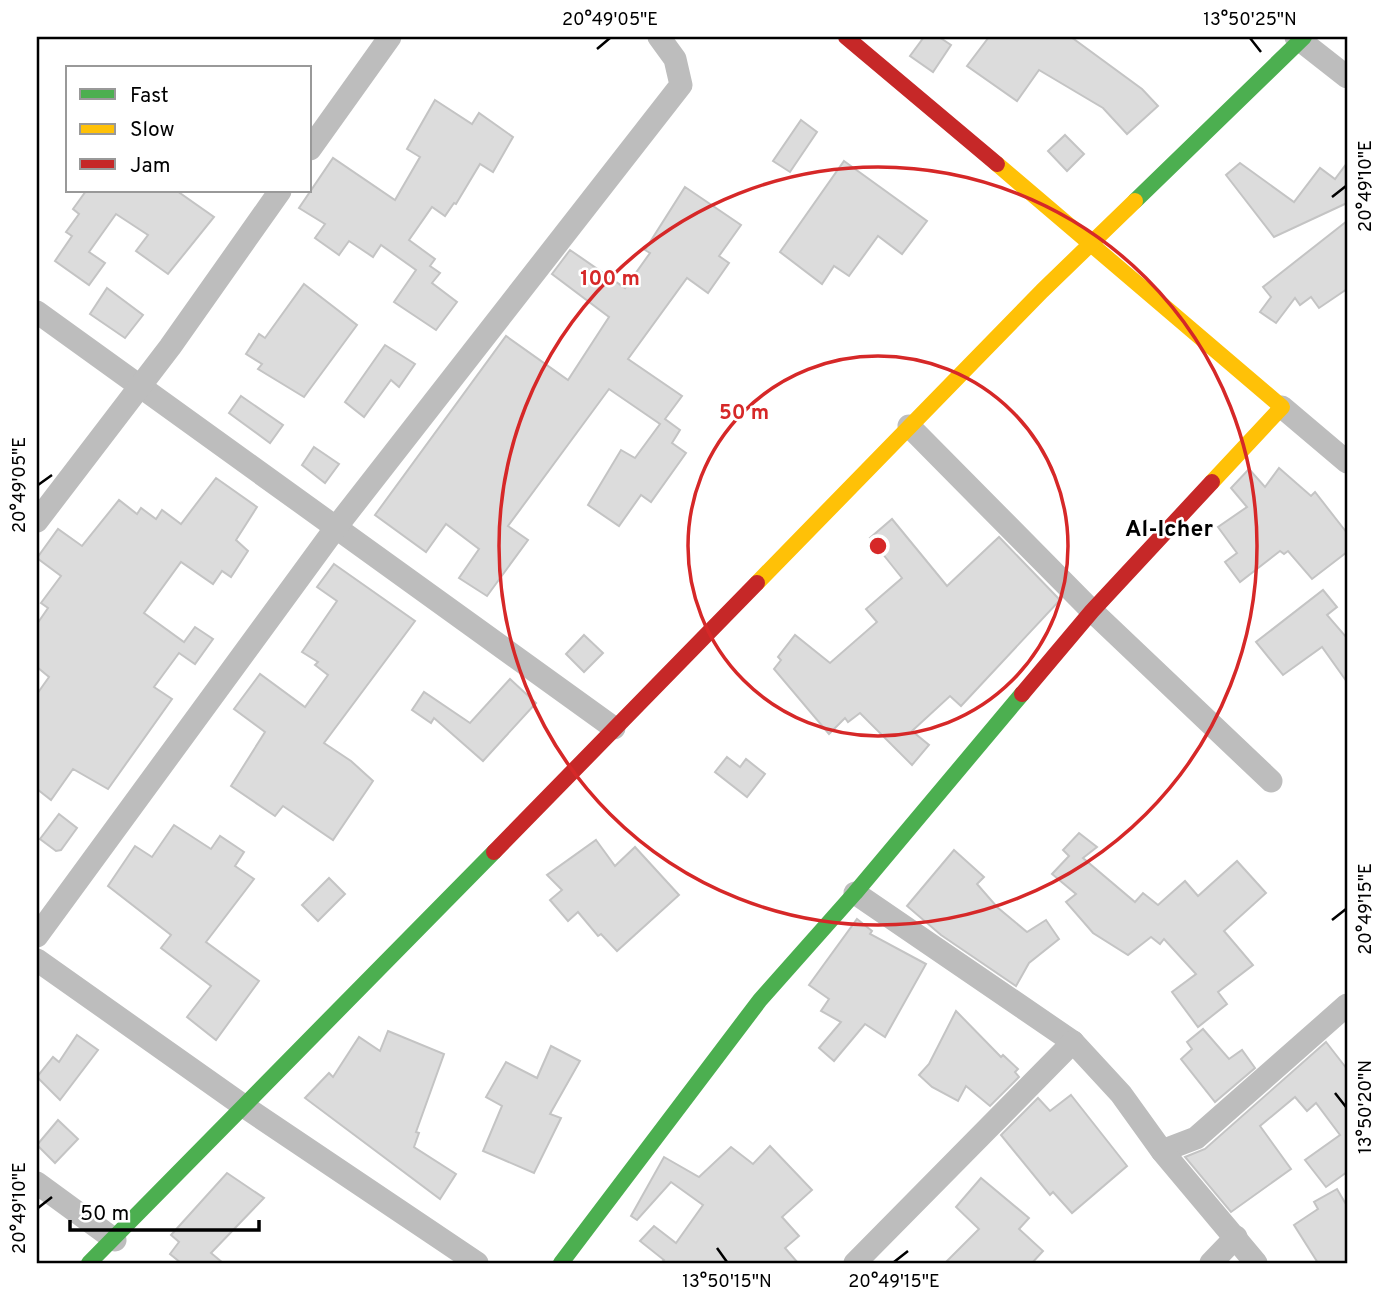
<svg xmlns="http://www.w3.org/2000/svg" width="1384" height="1300" font-family="Overpass,sans-serif">
<style>
.building{fill:#dcdcdc;stroke:#c4c4c4;stroke-width:2}
.lines{fill:none;stroke-linecap:round;stroke-linejoin:round}
.street{stroke:#bdbdbd;stroke-width:23}
.fast{stroke:#4caf50;stroke-width:16}
.slow{stroke:#ffc107;stroke-width:16}
.jam{stroke:#c62828;stroke-width:16}
.ticks{fill:none;stroke:#000;stroke-width:2.5}
.ring{fill:none;stroke:#d62828;stroke-width:3.5}
.labels{text-anchor:middle;stroke-width:5;stroke-linejoin:round;paint-order:stroke}
.neighbourhood-label{font-size:23px;font-weight:bold;fill:#000;stroke:#fff}
.centre{fill:#d62828;stroke:#fff;stroke-width:3.5}
.ring-label{font-size:21px;text-anchor:middle;font-weight:bold;fill:#d62828;stroke:#fff;stroke-width:5;stroke-linejoin:round;paint-order:stroke}
.neatline{fill:none;stroke:#000;stroke-width:2.5}
.ticks-label{font-size:18px;text-anchor:middle;fill:#000}
</style>
<rect width="100%" height="100%" fill="#fff"/>
<g class="building">
<polygon points="924,37 939,37 951,45 933,72 910,56"/>
<polygon points="989,37 1071,37 1142,89 1158,106 1127,134 1103,108 1039,70 1017,101 967,66"/>
<polygon points="435,100 472,124 479,113 513,137 493,172 480,164 456,204 454,203 445,216 432,207 409,240 435,259 430,266 440,273 432,283 457,302 436,330 394,302 416,270 381,245 373,257 349,241 339,255 315,238 325,224 299,208 333,158 395,200 420,157 407,149"/>
<polygon points="801,120 817,132 790,172 773,161"/>
<polygon points="1065,135 1084,154 1067,171 1048,151"/>
<polygon points="844,161 927,221 902,254 878,236 849,276 834,266 822,284 780,252"/>
<polygon points="1240,163 1294,202 1320,168 1335,179 1347,163 1347,203 1274,237 1226,175"/>
<polygon points="685,187 741,225 719,256 729,263 708,293 687,278 628,359 682,396 665,419 680,430 672,443 686,453 651,502 641,495 619,526 588,505 621,450 635,458 660,424 609,389 508,526 528,540 487,596 459,578 479,549 446,524 426,552 375,515 506,336 568,380 609,317 552,274 570,250 625,288 650,253 645,250"/>
<polygon points="86,191 177,191 214,217 168,274 136,251 148,235 116,214 89,252 105,263 89,285 55,261 72,236 66,232 79,214 73,209"/>
<polygon points="1347,221 1347,289 1319,308 1311,297 1300,305 1295,298 1276,323 1260,312 1271,297 1263,287"/>
<polygon points="304,284 357,325 304,397 258,369 262,364 246,354 259,334 265,338"/>
<polygon points="107,288 143,315 125,338 90,314"/>
<polygon points="385,345 415,364 399,387 391,380 364,417 345,402"/>
<polygon points="241,396 283,425 270,443 229,413"/>
<polygon points="314,447 339,464 325,483 302,465"/>
<polygon points="1279,468 1311,496 1315,492 1347,533 1347,552 1312,579 1288,551 1284,554 1280,551 1240,582 1225,562 1237,553 1218,527 1247,507 1231,488 1249,469 1265,487"/>
<polygon points="216,478 257,507 236,540 248,551 231,577 222,571 213,584 181,562 144,613 184,642 195,627 213,639 195,664 179,653 154,687 172,699 108,789 73,769 51,800 37,789 37,694 49,677 37,667 37,624 48,608 41,603 61,576 37,558 58,529 82,546 119,500 137,514 141,508 156,519 162,510 181,524"/>
<polygon points="892,519 947,586 999,537 1060,600 961,706 950,696 912,731 929,745 912,765 860,713 848,722 845,718 829,734 774,669 781,660 778,657 795,635 830,663 877,622 866,609 902,578 870,538"/>
<polygon points="334,564 415,621 324,743 351,761 373,781 333,840 283,806 275,816 231,786 265,732 234,709 260,674 305,707 328,675 315,665 318,662 302,652 337,601 317,587"/>
<polygon points="1323,590 1337,607 1327,615 1347,638 1347,682 1322,647 1283,675 1256,642"/>
<polygon points="584,635 603,653 584,672 566,654"/>
<polygon points="510,679 536,703 483,761 434,718 431,723 412,710 424,692 470,723"/>
<polygon points="727,757 740,767 746,759 765,774 747,797 715,772"/>
<polygon points="59,814 77,828 61,850 56,851 40,839"/>
<polygon points="174,825 211,849 220,836 244,852 235,866 254,879 206,942 259,981 216,1040 187,1017 211,986 161,948 171,935 108,886 135,846 152,857"/>
<polygon points="1079,833 1097,847 1083,858 1135,902 1143,893 1158,905 1185,881 1198,896 1237,861 1266,893 1224,931 1253,965 1218,992 1227,1004 1198,1027 1172,992 1196,974 1164,939 1160,944 1151,937 1128,955 1093,933 1066,902 1076,894 1052,874 1069,856 1063,850"/>
<polygon points="596,840 615,866 635,847 679,895 617,951 601,934 598,936 578,912 568,921 550,900 562,890 547,875"/>
<polygon points="954,850 984,877 977,884 997,907 1027,932 1046,920 1059,939 1029,963 1016,986 941,935 907,906"/>
<polygon points="329,878 345,894 318,921 302,905"/>
<polygon points="857,919 872,931 870,934 926,964 885,1037 865,1024 834,1061 819,1048 841,1022 821,1011 829,999 809,985"/>
<polygon points="956,1011 1001,1057 1003,1055 1018,1069 1015,1072 1019,1077 990,1106 966,1086 958,1101 932,1087 919,1075 929,1064"/>
<polygon points="1203,1029 1229,1059 1242,1050 1255,1068 1215,1102 1181,1059 1192,1049 1187,1042"/>
<polygon points="388,1031 444,1054 416,1132 419,1133 414,1147 456,1174 440,1199 305,1098 329,1073 333,1077 359,1037 380,1051"/>
<polygon points="77,1035 98,1050 60,1100 37,1077 53,1057 59,1062"/>
<polygon points="1326,1042 1347,1069 1347,1172 1326,1187 1305,1160 1340,1135 1316,1103 1307,1111 1295,1097 1260,1126 1291,1169 1231,1212 1185,1157 1205,1149"/>
<polygon points="551,1046 580,1061 550,1114 561,1118 534,1173 483,1151 502,1106 486,1097 506,1062 537,1078"/>
<polygon points="1071,1095 1127,1166 1072,1213 1053,1192 1050,1195 1001,1135 1038,1098 1050,1111"/>
<polygon points="58,1120 78,1139 55,1163 37,1145"/>
<polygon points="770,1146 812,1190 782,1217 799,1236 785,1248 798,1263 661,1263 664,1260 640,1241 654,1226 676,1243 703,1205 671,1182 637,1220 631,1216 664,1157 699,1177 731,1147 753,1164"/>
<polygon points="227,1173 264,1198 211,1253 223,1263 181,1263 170,1254 179,1242 171,1235"/>
<polygon points="981,1178 1029,1218 1019,1229 1043,1251 1032,1263 945,1263 979,1229 956,1207"/>
<polygon points="1337,1189 1347,1206 1347,1263 1318,1263 1294,1225 1318,1209 1314,1202"/>
</g>
<g class="lines">
<g class="street">
<polyline points="1296,37 1347,77"/>
<polyline points="310,149 390,37"/>
<polyline points="37,312 614,728"/>
<polyline points="1282,407 1347,462"/>
<polyline points="909,426 1092,611 1271,781"/>
<polyline points="37,521 170,347 280,191"/>
<polyline points="855,893 1073,1042"/>
<polyline points="37,936 337,526 681,85 675,59 659,37"/>
<polyline points="37,960 245,1107 477,1263"/>
<polyline points="1162,1151 1196,1138 1347,1005"/>
<polyline points="37,1183 115,1240"/>
<polyline points="855,1263 1073,1042 1121,1094 1162,1151 1256,1263"/>
<polyline points="1211,1263 1236,1237"/>
</g>
<g class="fast">
<polyline points="1135,201 1304,37"/>
<polyline points="89,1263 494,852"/>
<polyline points="561,1263 760,1000 855,893 1022,694"/>
</g>
<g class="slow">
<polyline points="997,164 1282,407 1212,482"/>
<polyline points="757,583 1042,291 1135,201"/>
</g>
<g class="jam">
<polyline points="846,37 997,164"/>
<polyline points="1022,694 1092,611 1212,482"/>
<polyline points="494,852 757,583"/>
</g>
</g>
<path class="ticks" d="M1250,38L1261,52M597,49L610,38M1332,197L1346,186M38,485L52,475M1332,920L1346,909M1335,1093L1346,1107M38,1208L52,1197M717,1248L727,1262M894,1262L908,1251"/>
<g class="ring">
<circle cx="878" cy="546" r="190"/>
<circle cx="878" cy="546" r="379"/>
</g>
<g class="labels">
<g class="neighbourhood-label">
<text x="1169" y="536">Al-Icher</text>
</g>
</g>
<circle cx="878" cy="546" r="10" class="centre"/>
<g class="ring-label">
<text x="610" y="285">100 m</text>
<text x="744" y="419">50 m</text>
</g>
<rect width="1384" height="1300" fill="none" stroke="#ffffff" stroke-width="77"/>
<rect x="66" y="66" width="245" height="126" fill="#ffffff" stroke="#999999" stroke-width="2"/>
<rect x="80" y="89" width="35" height="10" fill="#4caf50" stroke="#999999" stroke-width="2"/>
<text x="130" y="102" font-size="21" fill="#000000">Fast</text>
<rect x="80" y="124" width="35" height="10" fill="#ffc107" stroke="#999999" stroke-width="2"/>
<text x="130" y="136" font-size="21" fill="#000000">Slow</text>
<rect x="80" y="159" width="35" height="10" fill="#c62828" stroke="#999999" stroke-width="2"/>
<text x="130" y="172" font-size="21" fill="#000000">Jam</text>
<path d="M70 1220v10h189v-10" fill="none" stroke="#000000" stroke-width="3.5"/>
<text x="80" y="1220" font-size="21" fill="#000000" stroke="#ffffff" stroke-width="5" paint-order="stroke">50 m</text>
<rect x="38" y="38" width="1308" height="1224" class="neatline"/>
<g class="ticks-label">
<text x="610" y="25">20°49'05"E</text>
<text x="1250" y="25">13°50'25"N</text>
<text transform="translate(1365 186) rotate(-90)" y="6">20°49'10"E</text>
<text transform="translate(19 485) rotate(-90)" y="6">20°49'05"E</text>
<text transform="translate(1365 909) rotate(-90)" y="6">20°49'15"E</text>
<text transform="translate(1365 1107) rotate(-90)" y="6">13°50'20"N</text>
<text transform="translate(19 1208) rotate(-90)" y="6">20°49'10"E</text>
<text x="727" y="1287">13°50'15"N</text>
<text x="894" y="1287">20°49'15"E</text>
</g>
</svg>
